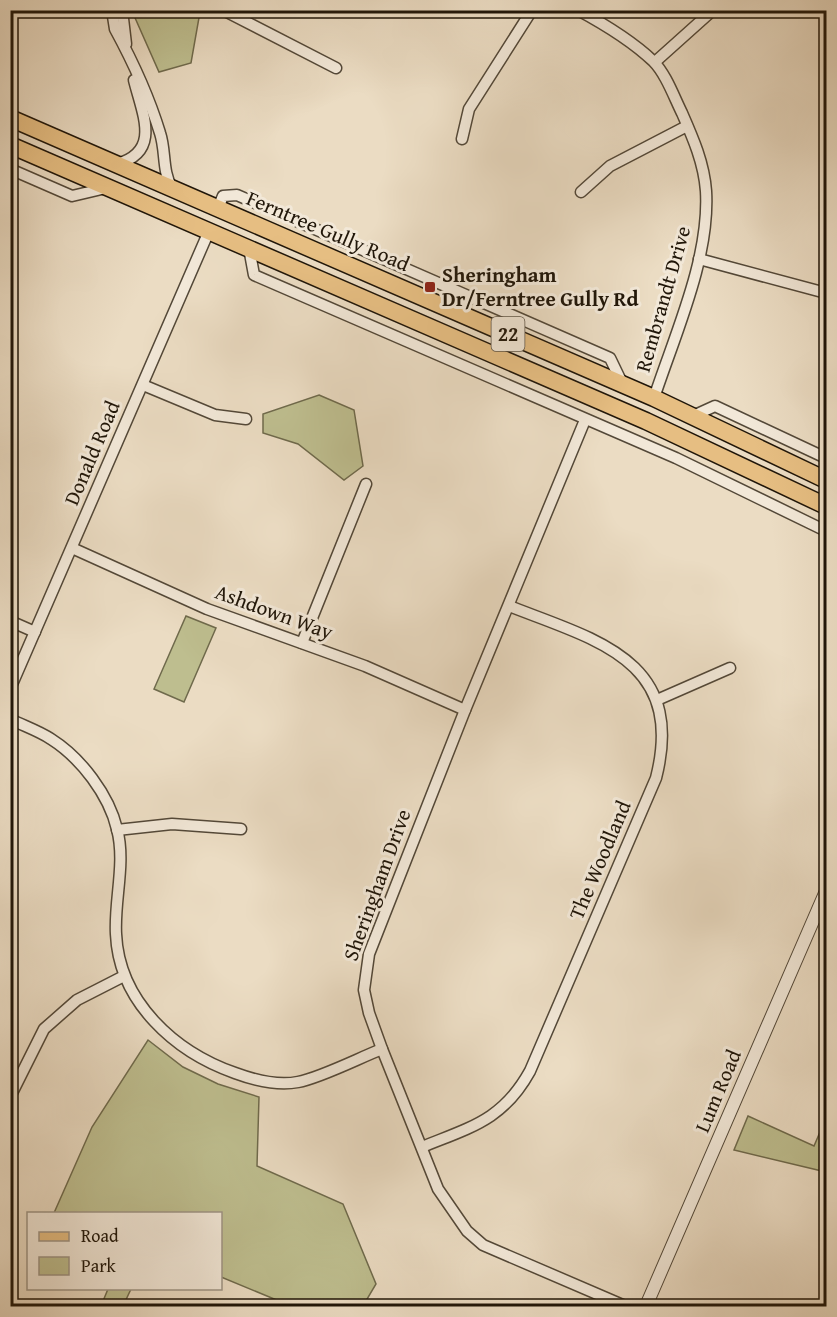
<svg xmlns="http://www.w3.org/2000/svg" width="837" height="1317" font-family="'Gentium Book Plus',serif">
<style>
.green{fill:#bebe8f;stroke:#6f6a4c;stroke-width:1.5}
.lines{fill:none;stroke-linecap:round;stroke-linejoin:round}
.minor-casing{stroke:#534838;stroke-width:13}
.tertiary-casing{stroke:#534838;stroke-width:14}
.primary-casing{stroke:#201609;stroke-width:19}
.minor{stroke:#f2e8d8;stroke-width:10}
.tertiary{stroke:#f2e8d8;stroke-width:12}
.primary{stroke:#e6be82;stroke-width:16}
.poi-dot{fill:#8f2418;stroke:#f2e8d8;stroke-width:2}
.labels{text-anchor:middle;stroke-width:6;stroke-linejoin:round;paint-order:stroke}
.shield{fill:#f2e8d8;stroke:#5f5547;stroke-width:1.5}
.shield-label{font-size:20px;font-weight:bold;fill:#201609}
.street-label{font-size:21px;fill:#201609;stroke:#f2e8d8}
.poi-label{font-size:21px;font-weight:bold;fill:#201609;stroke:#f2e8d8;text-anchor:start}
</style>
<rect width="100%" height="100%" fill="#ebdcc3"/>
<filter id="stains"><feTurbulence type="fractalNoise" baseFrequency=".00333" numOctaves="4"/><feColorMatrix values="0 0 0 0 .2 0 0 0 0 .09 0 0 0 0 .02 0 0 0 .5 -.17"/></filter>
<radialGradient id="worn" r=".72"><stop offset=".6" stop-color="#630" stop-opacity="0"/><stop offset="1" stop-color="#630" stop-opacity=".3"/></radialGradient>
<g class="green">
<polygon points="197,11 200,12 191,63 159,72 132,11"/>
<polygon points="319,395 354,410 363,466 344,480 298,444 263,433 263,414"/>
<polygon points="186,616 216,628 184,702 154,689"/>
<polygon points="148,1040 183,1067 218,1084 259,1097 257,1166 343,1204 376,1284 363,1306 291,1306 221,1277 220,1214 54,1213 92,1127"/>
<polygon points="748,1116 814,1146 826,1118 826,1172 734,1150"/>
<polygon points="108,1289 131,1289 123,1306 101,1306"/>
</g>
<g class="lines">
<defs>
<g id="minor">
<path d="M112,10L115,29C133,62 149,97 160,133C166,151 162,171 172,188"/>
<polyline points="122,10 126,44"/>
<polyline points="223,10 336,68"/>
<path d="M578,10C604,24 632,41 653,61C666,74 674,97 682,113C693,138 704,163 706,191C710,258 675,334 654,398"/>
<polyline points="655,62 713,10"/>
<polyline points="462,139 469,109 532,10"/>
<path d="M117,164C162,152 142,113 134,80"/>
<polyline points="10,169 72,196 106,188"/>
<polyline points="581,192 610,166 687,126"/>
<polyline points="218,208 223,196 237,195 610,358 623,385"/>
<polyline points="249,248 254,275 676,458 826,531"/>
<polyline points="699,259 826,293"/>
<polyline points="143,385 215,415 246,419"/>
<polyline points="693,416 715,406 826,458"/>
<polyline points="585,420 465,710 369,954 364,990 369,1013 382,1049 438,1189 467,1231 483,1245 625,1306"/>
<polyline points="72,548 207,609 365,666 465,710"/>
<polyline points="10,621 35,632"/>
<polyline points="302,643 366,484"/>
<polyline points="10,689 209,231"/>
<polyline points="657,700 730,668"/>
<path d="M10,719C24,726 39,731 51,739C81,758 109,795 117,829C126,863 114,900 116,934C119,1002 175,1052 235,1073C254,1080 278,1086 298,1082C320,1078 359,1058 382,1049"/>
<polyline points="117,830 172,824 241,829"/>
<polyline points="10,1097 44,1029 77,1000 124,976"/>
<path d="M422,1147C471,1127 503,1120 530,1071L656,778C686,660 596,640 509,606"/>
<polyline points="10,1306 11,1306"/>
</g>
<polyline id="tertiary" points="646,1306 826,891"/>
<g id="primary">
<polyline points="10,118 654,398 826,480"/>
<polyline points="10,145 646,421 826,506"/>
</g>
</defs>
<use href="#minor" class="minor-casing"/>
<use href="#tertiary" class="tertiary-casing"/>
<use href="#primary" class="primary-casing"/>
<use href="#minor" class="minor"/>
<use href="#tertiary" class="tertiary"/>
<use href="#primary" class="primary"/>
</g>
<rect class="poi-dot" x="424" y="281" width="12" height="12" rx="3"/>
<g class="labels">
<rect class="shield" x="491.5" y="317" width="33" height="34" rx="4.5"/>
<g class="shield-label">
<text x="508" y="341">22</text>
</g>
<g class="street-label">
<text transform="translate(328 231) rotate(23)" y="7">Ferntree Gully Road</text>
<text transform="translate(663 299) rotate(-74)" y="7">Rembrandt Drive</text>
<text transform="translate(92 453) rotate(-67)" y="7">Donald Road</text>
<text transform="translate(274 612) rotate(20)" y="7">Ashdown Way</text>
<text transform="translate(600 860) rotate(-67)" y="7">The Woodland</text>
<text transform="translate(377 885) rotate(-70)" y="7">Sheringham Drive</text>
<text transform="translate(718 1091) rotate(-67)" y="7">Lum Road</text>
</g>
<g class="poi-label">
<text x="442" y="282">Sheringham<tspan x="442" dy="24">Dr/Ferntree Gully Rd</tspan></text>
</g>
</g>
<rect width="837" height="1317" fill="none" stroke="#ebdcc3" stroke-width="36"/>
<rect x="12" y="12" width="813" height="1293" fill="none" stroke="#201609" stroke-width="3"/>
<rect x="18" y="18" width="801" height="1281" fill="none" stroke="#201609" stroke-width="1.5"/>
<rect x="27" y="1212" width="195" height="78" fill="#f2e8d8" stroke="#9e9485" stroke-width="1.5"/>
<rect x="39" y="1232" width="30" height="9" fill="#e6be82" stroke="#9e9485" stroke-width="1.5"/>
<text x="81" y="1242" font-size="18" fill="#201609">Road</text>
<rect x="39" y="1257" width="30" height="18" fill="#bebe8f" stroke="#9e9485" stroke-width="1.5"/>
<text x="81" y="1272" font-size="18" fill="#201609">Park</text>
<rect width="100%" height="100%" filter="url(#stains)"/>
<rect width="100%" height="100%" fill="url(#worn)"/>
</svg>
